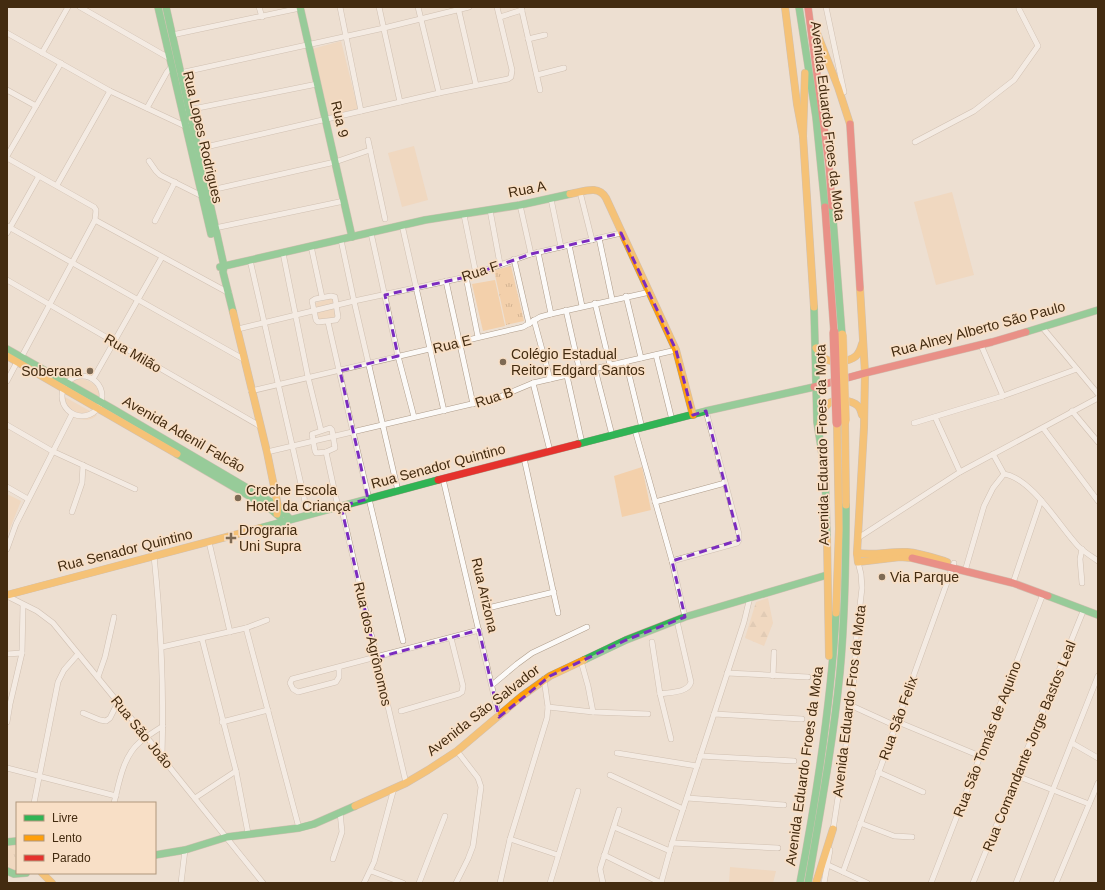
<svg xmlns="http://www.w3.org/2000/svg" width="1105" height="890" font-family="Helvetica,sans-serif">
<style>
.grass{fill:url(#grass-tufts)}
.forest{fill:url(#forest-firs)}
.park{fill:#f3d0ab}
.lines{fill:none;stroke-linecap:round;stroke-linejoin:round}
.street-casing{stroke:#ae9c8a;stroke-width:6}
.fast-casing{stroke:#ae9c8a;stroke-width:8}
.slow-casing{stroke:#ae9c8a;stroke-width:8}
.jam-casing{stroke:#ae9c8a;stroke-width:8}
.street{stroke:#fcfaf8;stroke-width:5}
.fast{stroke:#30b455;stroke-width:7}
.slow{stroke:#ff9f0a;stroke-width:7}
.jam{stroke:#e5322d;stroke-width:7}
.slow-bridge-casing{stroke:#c8beb1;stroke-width:10;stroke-linecap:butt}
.jam-bridge-casing{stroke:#c8beb1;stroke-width:10;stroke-linecap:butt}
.slow-bridge{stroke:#ff9f0a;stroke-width:9}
.jam-bridge{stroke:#e5322d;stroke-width:9}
.marked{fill:none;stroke:#7b2cbf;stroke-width:3;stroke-dasharray:8 5;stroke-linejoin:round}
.poi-dot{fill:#7e6a54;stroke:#f8dfc6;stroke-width:1.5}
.labels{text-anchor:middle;stroke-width:3.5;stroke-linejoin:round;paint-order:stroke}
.street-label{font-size:14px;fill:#432b10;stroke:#f8dfc6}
.poi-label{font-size:14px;fill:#432b10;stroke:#f8dfc6;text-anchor:start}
</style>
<defs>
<pattern id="grass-tufts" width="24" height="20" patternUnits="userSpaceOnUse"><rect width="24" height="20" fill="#f3d0ab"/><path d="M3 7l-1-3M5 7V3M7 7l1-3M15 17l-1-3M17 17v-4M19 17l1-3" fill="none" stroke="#d2b392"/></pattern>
<pattern id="forest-firs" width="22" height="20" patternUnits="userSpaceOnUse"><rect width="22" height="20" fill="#f3d0ab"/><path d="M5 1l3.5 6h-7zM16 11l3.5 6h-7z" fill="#d2b392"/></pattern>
</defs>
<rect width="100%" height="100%" fill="#eddfd1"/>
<g class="grass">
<polygon points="511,266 524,321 506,325 494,270"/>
<polygon points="11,843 17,844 17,871 7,868 7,846"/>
</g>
<polygon class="forest" points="768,598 773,623 764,646 745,638 756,602"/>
<g class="park">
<polygon points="341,41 358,109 329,116 312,49"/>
<polygon points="414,146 428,200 402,207 388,153"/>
<polygon points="952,192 974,275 936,285 914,202"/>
<polygon points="495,280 505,326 483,331 472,284"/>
<polygon points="333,298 337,317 319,321 315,303"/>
<path d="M77,379C92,378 101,388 104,402L70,382Z"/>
<path d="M63,396L97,415C90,422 81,420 72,417L67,408Z"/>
<polygon points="642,467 651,510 622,517 614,476"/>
<polygon points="7,494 21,501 7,536"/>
<polygon points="730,867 776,871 773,883 729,883"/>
</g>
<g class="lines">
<defs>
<g id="street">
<polyline points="80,7 169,58"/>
<polyline points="259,7 262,17"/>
<polyline points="340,7 361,111"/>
<polyline points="379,7 400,102"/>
<polyline points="418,7 439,93"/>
<polyline points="458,7 476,85"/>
<polyline points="521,7 540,90"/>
<polyline points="826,7 844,92"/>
<polyline points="500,17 522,10"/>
<polyline points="7,33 110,91 185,126 187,125"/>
<polyline points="172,35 300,8"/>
<polyline points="528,39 545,35"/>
<polyline points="42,53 68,7"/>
<polyline points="180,73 384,28 469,7"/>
<polyline points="537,75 564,68"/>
<polyline points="7,90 36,106"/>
<polyline points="147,108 167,72 171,67"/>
<polyline points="188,110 317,84"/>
<polyline points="368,140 385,219"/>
<polyline points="915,142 974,111 1014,80 1038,46 1019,9"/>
<polyline points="197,149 439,93 508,79 511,77 512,70 497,7"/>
<polyline points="7,156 61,63"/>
<polyline points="7,158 94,207 96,210 95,220 21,358"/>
<polyline points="149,161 156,171 160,175 202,196"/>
<polyline points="57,185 110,91"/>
<polyline points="207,191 335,162 370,150"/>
<polyline points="580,192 592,240"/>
<polyline points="551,199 561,247"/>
<polyline points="520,205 531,254"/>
<polyline points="490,210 500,264"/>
<polyline points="464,215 476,274"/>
<polyline points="95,220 229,293"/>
<polyline points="155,221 175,182"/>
<polyline points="402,225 444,411"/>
<polyline points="7,226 245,360"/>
<polyline points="215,228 344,201"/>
<polyline points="7,233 39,176"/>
<polyline points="371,233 398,356 414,417"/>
<polyline points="599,238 612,299"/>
<polyline points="341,240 354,301 398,491"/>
<polyline points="569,245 582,306"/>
<polyline points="311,246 322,297"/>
<polyline points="538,252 551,314"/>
<polyline points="283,253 308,377 321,430"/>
<polyline points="514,259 529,324"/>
<polyline points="250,260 308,515"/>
<polyline points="466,277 478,337"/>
<polyline points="7,280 260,426"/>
<polyline points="446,281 473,404"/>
<polygon points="331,296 335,297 338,317 336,320 318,322 316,320 312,301 315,299"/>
<polyline points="626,296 641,358"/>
<polyline points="595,303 610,365"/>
<polyline points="566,310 580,372"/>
<polyline points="534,320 550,379"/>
<polyline points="328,322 353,432 403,641"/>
<polyline points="1042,327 1098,394"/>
<polyline points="238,329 354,301 466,277 531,254 621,233"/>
<polyline points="981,345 1003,396"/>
<polyline points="656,355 672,420"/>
<polyline points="626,362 642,428"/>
<polyline points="595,369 612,435"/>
<polyline points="567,376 582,443"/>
<circle cx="82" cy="396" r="20"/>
<polyline points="93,379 162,257"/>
<polyline points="7,381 17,362"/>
<polyline points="533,383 550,451"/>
<polyline points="251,391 523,327 540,317 551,314 650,292"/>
<polyline points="1072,411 1098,442"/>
<polyline points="935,417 960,472"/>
<polyline points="914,423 1003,396 1077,369"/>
<polyline points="7,425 52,451 135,489"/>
<polygon points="330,428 332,430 335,448 326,452 316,453 315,451 312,434"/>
<polyline points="1043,428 1098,501"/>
<polyline points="635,430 672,561 685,617"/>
<polyline points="267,452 497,398 533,383 676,350"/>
<polyline points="326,452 338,507"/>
<path d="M993,454L1004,474C1032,478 1059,526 1078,546C1084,552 1091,556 1098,561"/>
<polyline points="524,458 558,613"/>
<polyline points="443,479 499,717"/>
<polyline points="7,487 28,499"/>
<polyline points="655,502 725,483"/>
<polyline points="341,506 406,783"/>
<polyline points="72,512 82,483 83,465"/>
<polyline points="858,538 960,472 1098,398"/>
<polyline points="209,542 230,632"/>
<polyline points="7,549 16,524 72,414"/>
<path d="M154,556C161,623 164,689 162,756"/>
<polyline points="672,561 737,543 739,540 739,534 706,411"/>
<polyline points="965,571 984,506 993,488 1004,474"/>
<polyline points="1013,583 1041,500"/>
<polyline points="1082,583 1080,559 1082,549"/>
<polyline points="7,596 37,611 53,623 162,756 171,769 263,883"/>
<polyline points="488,608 554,592"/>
<polyline points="246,628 299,828"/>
<polyline points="202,639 236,771 248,833"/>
<polyline points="652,642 660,694 671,739"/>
<polyline points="162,647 246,628 267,620"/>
<polyline points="7,654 22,653"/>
<polyline points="581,661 588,686 593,712"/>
<polyline points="339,667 339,677 336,682 298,692 293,689 290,683 292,679 479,630"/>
<polyline points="727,673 808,677"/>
<polyline points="773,676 774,652"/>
<polyline points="98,677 105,657 114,617"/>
<polyline points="492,685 517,664 532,653 587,627"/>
<path d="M660,694C670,692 688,693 691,682L677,621"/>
<polyline points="852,706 896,726"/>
<polyline points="548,707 593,712 648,714"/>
<polyline points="401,711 459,694 462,692 463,686 451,638"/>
<polyline points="83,713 100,720 106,721 110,718 118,702"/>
<polyline points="714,714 744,622 750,597"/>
<polyline points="7,722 10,704 22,653 23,605"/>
<polyline points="222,722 268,710"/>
<polyline points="898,722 980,756"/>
<polyline points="1072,743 1098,758"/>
<polyline points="617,753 697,766"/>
<polyline points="700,756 794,761"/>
<polyline points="7,768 116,796"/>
<polyline points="878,772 923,792"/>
<polyline points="610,775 683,809"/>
<polyline points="1017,776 1089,804"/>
<polyline points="195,798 236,771"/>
<polyline points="687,798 784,805"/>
<polyline points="34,803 58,682 64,670 78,654"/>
<path d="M114,803C119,783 123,756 140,742C147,736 155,731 163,726"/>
<polyline points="860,823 894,836 912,837"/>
<polyline points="614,827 670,851"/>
<polyline points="833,830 852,706 856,639 862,588 861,574 858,562"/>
<polyline points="510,839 558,855"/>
<polyline points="672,843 778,848"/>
<polyline points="604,855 661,883"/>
<polyline points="333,859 342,832 340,812"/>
<polyline points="828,865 867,883"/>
<polyline points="371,871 403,883"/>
<polyline points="843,872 954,563"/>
<polyline points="181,883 185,850"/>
<polyline points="364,883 374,862 394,788"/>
<polyline points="419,883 445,816"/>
<polyline points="456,883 468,859 473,846 481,787 478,778 457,751"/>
<polyline points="500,883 510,839 547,718 548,707 544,679"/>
<polyline points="550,883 578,791"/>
<polyline points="603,883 600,869 619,810"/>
<polyline points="661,883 672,843 714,714 802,719"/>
<polyline points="824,883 830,850"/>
<polyline points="931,883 1043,594"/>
<polyline points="973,883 1084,609"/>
<polyline points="1016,883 1098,676"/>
<polyline points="1056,883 1098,783"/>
</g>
<g id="fast">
<polyline points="158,7 211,234"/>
<polyline points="166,7 224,266 223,272 233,312"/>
<polyline points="300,7 352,237"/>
<polyline points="799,7 816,117 825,207"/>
<polyline points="832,206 842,335"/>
<polyline points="220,267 425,220 520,205 570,194"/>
<polyline points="814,307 817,422 825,472 827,538"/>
<polyline points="1026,332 1098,310"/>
<polyline points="7,349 113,409 278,506 290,519"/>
<polyline points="578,444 706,411 814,387"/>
<polyline points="177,454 268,507 280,517"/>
<polyline points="260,528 438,480"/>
<polyline points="1048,596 1098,615"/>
<polyline points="584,660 626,640 685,617 827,575"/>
<polyline points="7,842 17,841"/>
<polyline points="155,855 185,850 227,837 299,828 314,824 355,806"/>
<polyline points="7,871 14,874 26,873"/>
<path d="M800,883C817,794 831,704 836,613"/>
<path d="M808,883C820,813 833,743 840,672C845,617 846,561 846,505"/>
</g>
<g id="slow">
<polyline points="785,7 797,104 803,136 814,307"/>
<polyline points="815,28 838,87 850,124"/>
<polyline points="803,136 805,73"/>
<path d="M570,194C583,192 598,184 606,198L676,350L693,415"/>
<polyline points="860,288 865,373 864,427 857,553 858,562 900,557 912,558"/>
<polyline points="233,312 267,452 278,506 277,514"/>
<path d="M816,348C818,351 821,356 824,358C832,364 849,362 856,356C859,353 861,348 862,344"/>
<polyline points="7,356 177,454"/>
<polyline points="845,421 846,505"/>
<path d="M820,425C821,418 822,409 828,404C835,398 852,400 858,406C861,409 861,412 862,415"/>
<polyline points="827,538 829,656"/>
<path d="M857,553C874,556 890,551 907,552C921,553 934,558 947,562"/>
<polyline points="7,595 260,528"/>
<polyline points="836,613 839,529 837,423"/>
<polyline points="355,806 406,783 428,770 457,751 522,696 550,676 584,660"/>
<polyline points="42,873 52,883"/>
<polyline points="816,883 833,829"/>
</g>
<g id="jam">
<polyline points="808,7 829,165 832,206"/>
<polyline points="850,124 860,288"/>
<polyline points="825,207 834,332"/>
<polyline points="814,387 865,373 992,342 1026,332"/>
<polyline points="438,480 578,444"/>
<polyline points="912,558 1013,583 1048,596"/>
</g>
</defs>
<use href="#street" class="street-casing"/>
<use href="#fast" class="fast-casing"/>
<use href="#slow" class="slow-casing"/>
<use href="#jam" class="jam-casing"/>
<use href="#street" class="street"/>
<use href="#fast" class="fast"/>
<use href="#slow" class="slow"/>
<use href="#jam" class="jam"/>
<defs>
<polyline id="slow-bridge" points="842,335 845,421"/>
<polyline id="jam-bridge" points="834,332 837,423"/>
</defs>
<use href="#slow-bridge" class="slow-bridge-casing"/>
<use href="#jam-bridge" class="jam-bridge-casing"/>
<use href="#slow-bridge" class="slow-bridge"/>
<use href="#jam-bridge" class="jam-bridge"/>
</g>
<path d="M0 0H1105V890H0ZM621,233L676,350L693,415L706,411L739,540L672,561L685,617L626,640L550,676L499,717L479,630L376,658L341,506L368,499L340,371L398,356L385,295L466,277L531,254Z" fill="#eddfd1" fill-opacity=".55" fill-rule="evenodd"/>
<path class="marked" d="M621,233L676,350L693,415L706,411L739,540L672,561L685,617L626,640L550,676L499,717L479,630L376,658L341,506L368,499L340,371L398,356L385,295L466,277L531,254Z"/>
<g class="poi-dot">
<circle cx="503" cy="362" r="4"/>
<circle cx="90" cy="371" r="4"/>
<circle cx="238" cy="498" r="4"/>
<path d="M229 532h4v4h4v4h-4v4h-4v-4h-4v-4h4z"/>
<circle cx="882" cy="577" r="4"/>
</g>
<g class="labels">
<g class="street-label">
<text transform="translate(340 119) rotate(77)" y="5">Rua 9</text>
<text transform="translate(828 121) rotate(83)" y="5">Avenida Eduardo Froes da Mota</text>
<text transform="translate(203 137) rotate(77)" y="5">Rua Lopes Rodrigues</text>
<text transform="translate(527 189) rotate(-11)" y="5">Rua A</text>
<text transform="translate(480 271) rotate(-18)" y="5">Rua F</text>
<text transform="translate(978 329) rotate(-15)" y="5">Rua Alney Alberto São Paulo</text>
<text transform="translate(452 344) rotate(-14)" y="5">Rua E</text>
<text transform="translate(133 353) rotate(30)" y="5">Rua Milão</text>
<text transform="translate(494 397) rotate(-18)" y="5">Rua B</text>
<text transform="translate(184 434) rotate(30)" y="5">Avenida Adenil Falcão</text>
<text transform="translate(822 445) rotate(-91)" y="5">Avenida Eduardo Froes da Mota</text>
<text transform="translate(438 466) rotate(-15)" y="5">Rua Senador Quintino</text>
<text transform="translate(125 550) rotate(-14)" y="5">Rua Senador Quintino</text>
<text transform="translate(485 595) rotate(77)" y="5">Rua Arizona</text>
<text transform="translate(373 644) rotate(77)" y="5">Rua dos Agrônomos</text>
<text transform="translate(849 701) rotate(-83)" y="5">Avenida Eduardo Fros da Mota</text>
<text transform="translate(483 710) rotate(-38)" y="5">Avenida São Salvador</text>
<text transform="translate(898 718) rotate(-70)" y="5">Rua São Felix</text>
<text transform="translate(142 732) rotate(51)" y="5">Rua São João</text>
<text transform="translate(987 739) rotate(-69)" y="5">Rua São Tomás de Aquino</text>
<text transform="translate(1029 746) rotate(-68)" y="5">Rua Comandante Jorge Bastos Leal</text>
<text transform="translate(804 766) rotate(-82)" y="5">Avenida Eduardo Froes da Mota</text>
</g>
<g class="poi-label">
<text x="511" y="359">Colégio Estadual<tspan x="511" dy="16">Reitor Edgard Santos</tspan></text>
<text x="82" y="376" text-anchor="end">Soberana</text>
<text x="246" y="495">Creche Escola<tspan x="246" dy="16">Hotel da Criança</tspan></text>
<text x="239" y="535">Drograria<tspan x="239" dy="16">Uni Supra</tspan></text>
<text x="890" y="582">Via Parque</text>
</g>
</g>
<rect width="1105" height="890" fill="none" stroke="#432b10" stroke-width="16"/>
<rect x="16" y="802" width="140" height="72" fill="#f8dfc6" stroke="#b0977d"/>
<rect x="24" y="815" width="20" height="6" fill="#30b455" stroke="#b0977d"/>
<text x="52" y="822" font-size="12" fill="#432b10">Livre</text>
<rect x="24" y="835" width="20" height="6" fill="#ff9f0a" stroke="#b0977d"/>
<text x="52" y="842" font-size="12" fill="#432b10">Lento</text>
<rect x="24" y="855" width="20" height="6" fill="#e5322d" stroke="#b0977d"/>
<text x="52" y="862" font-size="12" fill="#432b10">Parado</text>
</svg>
